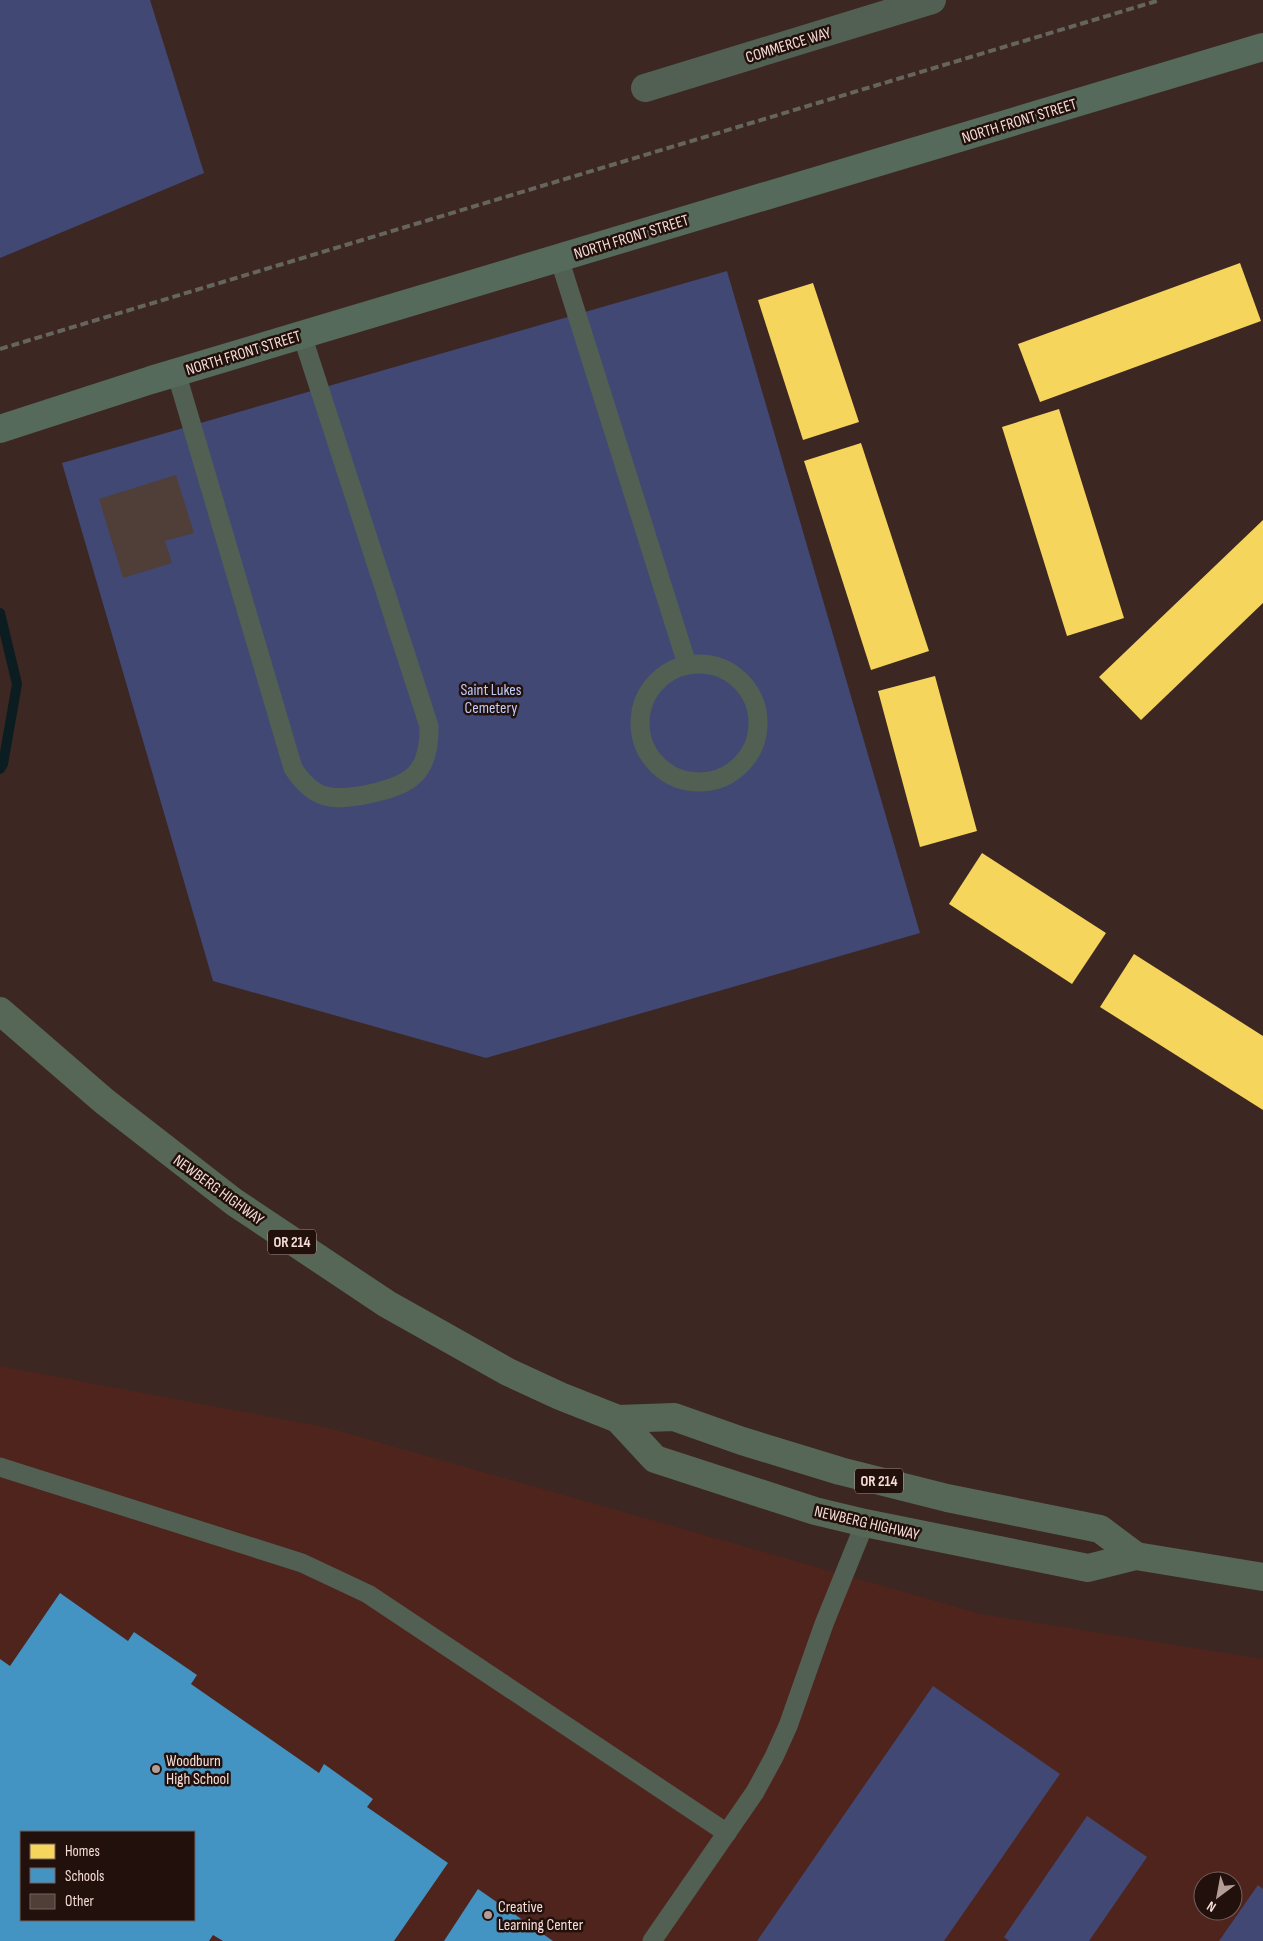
<svg xmlns="http://www.w3.org/2000/svg" width="1263" height="1941" font-family="'Sofia Sans Condensed',sans-serif">
<style>
.built{fill:#4f241c;fill-rule:evenodd}
.green{fill:#414873}
.homes{fill:#f6d55c}
.schools{fill:#4393c3;fill-rule:evenodd}
.lines{fill:none;stroke-linecap:round;stroke-linejoin:round}
.stream{stroke:#0c1d21;stroke-width:10}
.building{fill:#503f38}
.lane{stroke:#516053;stroke-width:19}
.street{stroke:#516053;stroke-width:28}
.secondary{stroke:#566a5b;stroke-width:28}
.primary{stroke:#566758;stroke-width:28}
.rail{stroke:#65655e;stroke-width:4;stroke-dasharray:8 4;stroke-linecap:butt}
.poi-dot{fill:#b59d97;stroke:#21100c;stroke-width:2}
.labels{text-anchor:middle;stroke-width:5;stroke-linejoin:round;paint-order:stroke}
.shield{fill:#21100c;stroke:#b69f99;stroke-width:1}
.shield-label{font-size:15px;font-weight:bold;fill:#f6dcd6}
.street-label{font-size:16px;fill:#f6dcd6;stroke:#21100c}
.park-label{font-size:16px;fill:#bfccfc;stroke:#21100c}
.poi-label{font-size:16px;fill:#f6dcd6;stroke:#21100c;text-anchor:start}
</style>
<rect width="100%" height="100%" fill="#3c2722"/>
<path class="built" d="M0,1366L329,1428L981,1614L1263,1659V1941H0ZM21,1832H194V1920H21ZM1203,1881H1233V1911H1203Z"/>
<g class="green">
<polygon points="0,0 150,0 204,173 0,258"/>
<polygon points="727,271 920,933 486,1058 213,981 62,463"/>
<polygon points="933,1686 1060,1774 944,1941 757,1941"/>
<polygon points="1087,1816 1147,1857 1089,1941 1009,1941 1004,1937"/>
<polygon points="1258,1885 1263,1889 1263,1941 1219,1941"/>
</g>
<g class="homes">
<polygon points="1240,263 1261,321 1040,402 1018,344"/>
<polygon points="813,283 859,422 803,440 758,300"/>
<polygon points="1059,409 1124,618 1067,636 1002,427"/>
<polygon points="861,443 929,651 871,670 804,461"/>
<polygon points="1263,520 1263,603 1141,720 1099,677"/>
<polygon points="935,676 977,831 920,847 878,691"/>
<polygon points="982,853 1106,933 1072,984 949,904"/>
<polygon points="1134,954 1263,1036 1263,1110 1100,1007"/>
</g>
<g class="schools">
<path d="M60,1593L128,1641L134,1632L197,1675L191,1684L319,1773L324,1764L373,1799L367,1807L448,1863L394,1941H223L213,1935L209,1941H0V1659L10,1666ZM21,1832H194V1920H21Z"/>
<polygon points="478,1889 553,1941 444,1941"/>
</g>
<g class="lines">
<polyline class="stream" points="0,613 17,684 3,764 0,769"/>
</g>
<polygon class="building" points="176,475 194,533 165,541 172,563 123,578 99,499"/>
<g class="lines">
<g class="lane">
<polyline points="559,258 687,664"/>
<path d="M176,372L293,768C314,801 333,801 369,794C412,785 430,772 429,726L302,335"/>
<circle cx="699" cy="723" r="59"/>
<polyline points="0,1467 302,1563 368,1594 727,1833"/>
<polyline points="652,1941 755,1792 774,1757 788,1726 824,1624 865,1523"/>
</g>
<polyline class="street" points="645,88 932,0"/>
<polyline class="secondary" points="0,429 151,380 1263,47"/>
<g class="primary">
<polyline points="0,1011 104,1101 234,1202 387,1304 508,1372 560,1396 618,1419 674,1417 742,1441 840,1471 947,1498 1100,1529 1136,1556"/>
<polyline points="618,1419 655,1459 815,1511 865,1523 1088,1568 1136,1556 1263,1577"/>
</g>
<polyline class="rail" points="0,349 1160,0"/>
</g>
<g class="poi-dot">
<circle cx="156" cy="1769" r="5"/>
<circle cx="488" cy="1915" r="5"/>
</g>
<g class="labels">
<g class="shield">
<rect x="268" y="1229.5" width="48" height="25" rx="4"/>
<rect x="855" y="1468.5" width="48" height="25" rx="4"/>
</g>
<g class="shield-label">
<text x="292" y="1247">OR 214</text>
<text x="879" y="1486">OR 214</text>
</g>
<g class="street-label">
<text transform="translate(788 44) rotate(-17)" y="6">COMMERCE WAY</text>
<text transform="translate(1019 120) rotate(-17)" y="6">NORTH FRONT STREET</text>
<text transform="translate(631 236) rotate(-17)" y="6">NORTH FRONT STREET</text>
<text transform="translate(243 352) rotate(-17)" y="6">NORTH FRONT STREET</text>
<text transform="translate(219 1189) rotate(36)" y="6">NEWBERG HIGHWAY</text>
<text transform="translate(867 1522) rotate(13)" y="6">NEWBERG HIGHWAY</text>
</g>
<g class="park-label">
<text x="491" y="695">Saint Lukes<tspan x="491" dy="18">Cemetery</tspan></text>
</g>
<g class="poi-label">
<text x="166" y="1766">Woodburn<tspan x="166" dy="18">High School</tspan></text>
<text x="498" y="1912">Creative<tspan x="498" dy="18">Learning Center</tspan></text>
</g>
</g>
<rect x="20" y="1831" width="175" height="90" fill="#21100c" stroke="#76625d"/>
<rect x="30" y="1844" width="25" height="15" fill="#f6d55c" stroke="#76625d"/>
<text x="65" y="1856" font-size="15" fill="#f6dcd6">Homes</text>
<rect x="30" y="1868" width="25" height="15" fill="#4393c3" stroke="#76625d"/>
<text x="65" y="1881" font-size="15" fill="#f6dcd6">Schools</text>
<rect x="30" y="1894" width="25" height="15" fill="#503f38" stroke="#76625d"/>
<text x="65" y="1906" font-size="15" fill="#f6dcd6">Other</text>
<g transform="translate(1218 1896) rotate(212)"><circle r="24" fill="#21100c" stroke="#76625d"/>
<path d="M0-4L9 19L0 12L-9 19Z" fill="#b59d97"/>
<text y="-8" font-size="14" font-weight="bold" text-anchor="middle" fill="#f6dcd6">N</text>
</g>
</svg>
